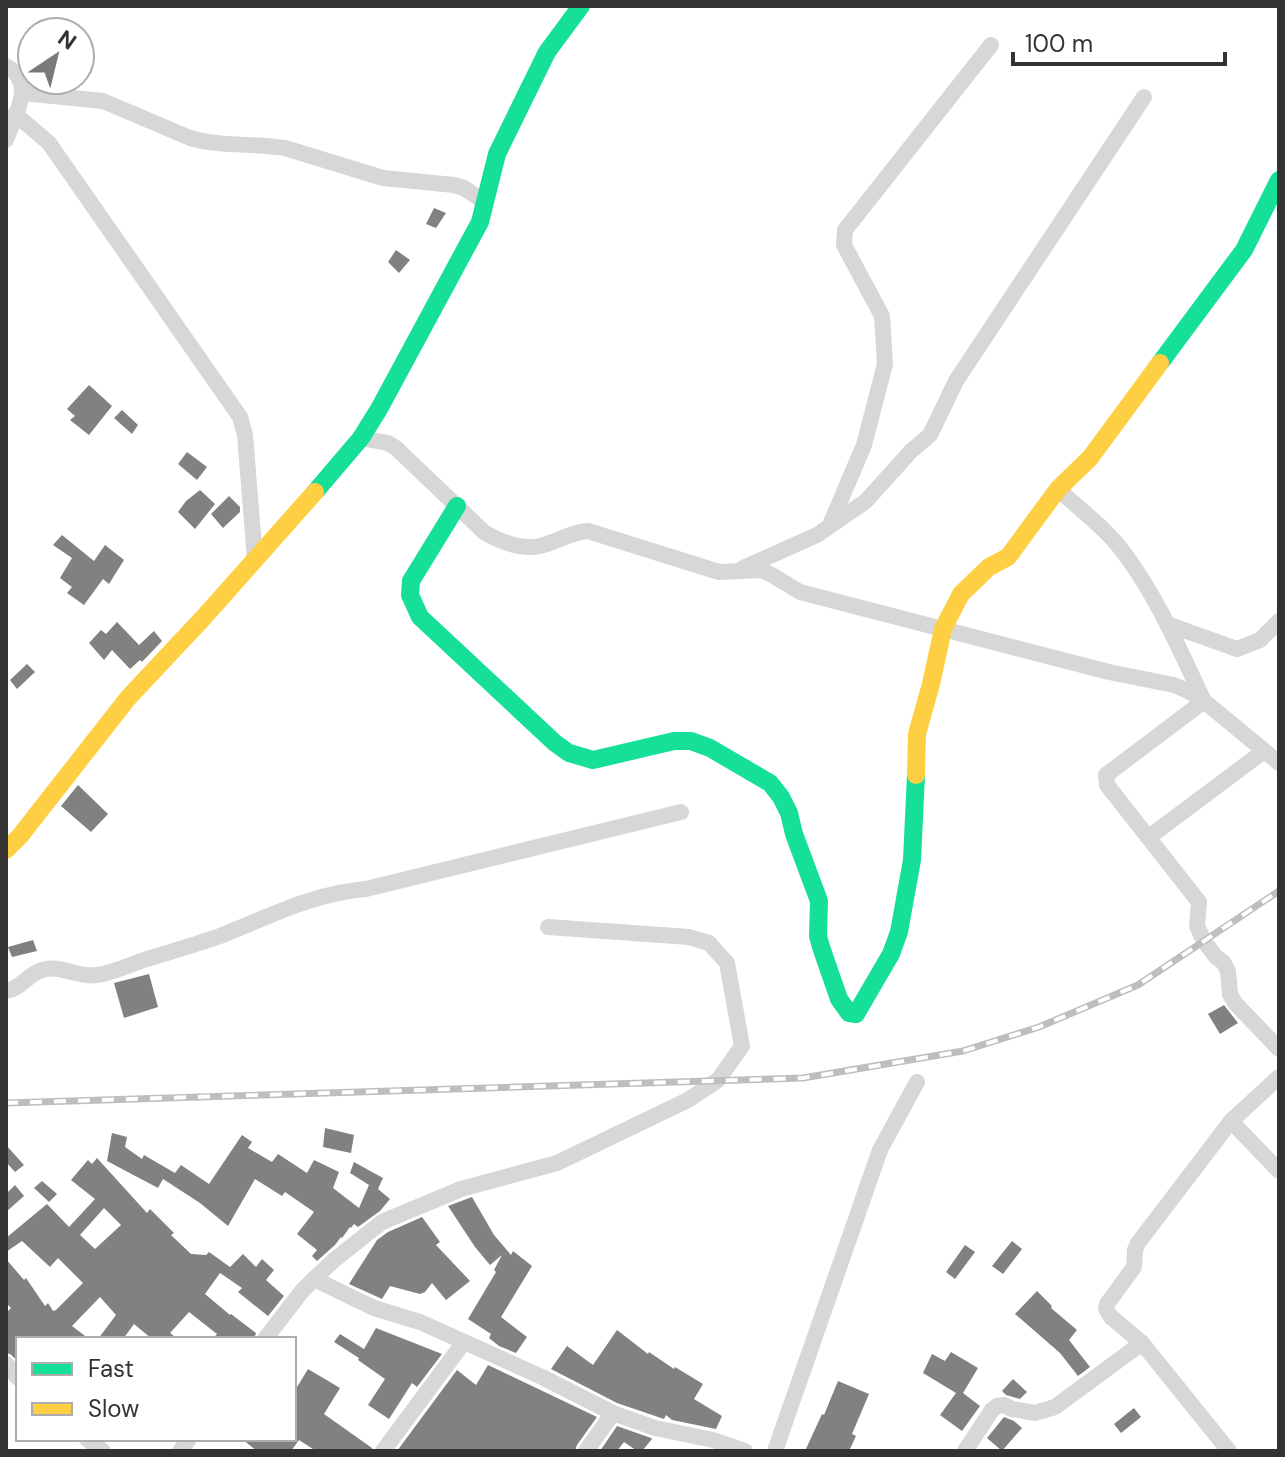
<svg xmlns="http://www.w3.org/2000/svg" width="1285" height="1457" font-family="'DM Sans',sans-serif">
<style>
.building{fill:#818181;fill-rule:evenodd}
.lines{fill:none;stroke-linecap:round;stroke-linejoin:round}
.street{stroke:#d7d7d7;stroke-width:16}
.fast{stroke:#16e098;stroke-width:18}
.slow{stroke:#ffcf43;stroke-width:18}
.rail-casing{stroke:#bebebe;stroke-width:7}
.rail{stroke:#fff;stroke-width:4;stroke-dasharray:12;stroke-linecap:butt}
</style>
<rect width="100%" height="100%" fill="#fff"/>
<g class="building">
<polygon points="434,208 446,213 436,228 426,224"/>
<polygon points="396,250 410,260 399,273 388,262"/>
<polygon points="89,385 112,406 89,435 70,420 75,416 67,409"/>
<polygon points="122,410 138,425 132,434 114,418"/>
<polygon points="187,452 207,467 197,480 178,464"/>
<polygon points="200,490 215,504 195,529 178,512 186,501"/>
<polygon points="229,496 240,507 240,512 223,528 211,514"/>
<polygon points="62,535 94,561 105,545 124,560 109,584 103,579 84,605 67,593 72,587 60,578 72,558 53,545"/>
<polygon points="117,622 139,645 154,631 162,641 142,662 140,660 130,669 112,650 104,660 89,643 101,630 106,634"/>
<polygon points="27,664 35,672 17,689 10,680"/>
<polygon points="78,785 108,814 91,832 61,806"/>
<polygon points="33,940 37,951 12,957 8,947"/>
<polygon points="149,974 158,1007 124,1018 114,983"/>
<polygon points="1224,1005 1238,1023 1220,1034 1208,1014"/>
<polygon points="325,1128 354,1135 351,1153 323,1147"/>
<polygon points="112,1133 127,1137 125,1147 142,1159 144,1155 175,1173 181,1165 209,1184 242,1135 252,1142 248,1148 272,1162 278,1154 307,1173 314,1160 339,1172 333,1188 359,1208 369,1185 350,1173 354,1162 383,1178 378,1189 390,1199 380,1211 358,1227 354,1224 351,1228 350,1227 342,1238 341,1237 335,1245 317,1261 312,1256 317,1250 297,1234 314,1212 285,1192 282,1196 255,1179 228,1226 200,1203 163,1179 158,1188 107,1161"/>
<polygon points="6,1145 24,1165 15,1172 6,1162"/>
<path d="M97,1158L147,1213L150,1209L174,1233L171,1235L191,1254L206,1255L209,1252L230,1267L243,1254L256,1267L262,1259L274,1270L266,1280L284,1296L268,1316L238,1292L242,1288L220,1273L205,1294L230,1315L231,1314L256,1333L254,1339H213L217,1334L189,1312L170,1333L178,1339H152L134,1324L123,1339H98L116,1315L100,1297L72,1326L89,1339H18V1361L10,1354L6,1353V1313L11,1308L6,1303V1259L24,1280L26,1278L45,1306L48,1303L53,1311L56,1310L83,1283L58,1258L50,1267L22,1241L6,1252V1238L47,1204L69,1227L95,1199L71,1180L88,1160L92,1164ZM104,1208L121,1225L95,1249L80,1235Z"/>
<polygon points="42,1181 57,1194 49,1202 34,1188"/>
<polygon points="15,1185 24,1196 6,1212 6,1194"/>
<polygon points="472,1197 494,1235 511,1255 513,1251 532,1266 501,1317 527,1337 516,1353 499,1346 489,1338 491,1334 468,1319 496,1272 494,1270 502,1255 490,1265 475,1247 448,1206"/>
<polygon points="422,1217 440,1242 436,1245 470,1281 446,1300 432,1283 425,1292 420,1294 390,1286 382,1299 349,1284 377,1240 388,1232"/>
<polygon points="1012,1241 1022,1249 1003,1274 992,1266"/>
<polygon points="965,1245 975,1252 955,1279 946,1272"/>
<polygon points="1037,1291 1052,1306 1051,1308 1077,1330 1069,1340 1090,1367 1078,1376 1060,1353 1015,1314"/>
<polygon points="376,1328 442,1354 417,1387 412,1383 389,1419 368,1405 385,1379 358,1360 359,1358 334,1342 340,1334 364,1349"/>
<polygon points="617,1330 648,1354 649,1352 674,1369 675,1367 703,1384 694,1399 722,1416 716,1429 672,1420 666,1415 664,1419 658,1417 617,1403 551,1369 567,1346 593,1365"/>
<polygon points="951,1352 978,1368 963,1393 980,1406 962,1431 940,1415 956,1393 923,1373 932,1354 945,1361"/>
<polygon points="488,1365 597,1417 577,1445 575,1451 397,1451 457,1370 476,1385"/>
<polygon points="308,1369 340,1388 324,1414 372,1448 372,1451 316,1451 299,1440 291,1451 257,1451 242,1439 297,1439 294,1437 294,1392"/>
<polygon points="1013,1379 1027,1392 1020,1399 1006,1395 1002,1391"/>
<polygon points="838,1381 869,1394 852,1434 856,1436 849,1451 805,1451 822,1414 824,1415"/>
<polygon points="1134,1408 1141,1417 1121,1433 1114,1424"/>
<polygon points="1004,1417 1014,1421 1022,1428 1002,1451 987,1438"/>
<polygon points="617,1426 651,1438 652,1439 642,1451 637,1451 624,1442 617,1451 600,1451"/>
</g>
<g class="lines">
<g class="street">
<path d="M6,66C37,83 15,114 6,140"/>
<path d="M23,93L103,101L190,138C221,147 253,143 285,148L383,178L454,185L464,188L485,202"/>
<polyline points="15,114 49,143 240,417 245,435 255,559"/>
<path d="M361,438L388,443L396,448L485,533C502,542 520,550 540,546C557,542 570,532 588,531L719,572L761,570L772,575L800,592L1109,672L1174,685L1188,691L1204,701L1279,763"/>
<path d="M1058,489C1080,510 1106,528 1124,553C1158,598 1180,651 1204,701L1106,775L1107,785L1199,902L1197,926L1204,941L1216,957L1223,962L1228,971L1230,994L1235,1003L1279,1049"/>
<polyline points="830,525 864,445 885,364 882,316 844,245 845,230 991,45"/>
<polyline points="743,568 817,535 866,501 911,451 930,435 956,381 1144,97"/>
<polyline points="1167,624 1237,649 1260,640 1279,621"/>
<polyline points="1149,837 1264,751"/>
<path d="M6,991C22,988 28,974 42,970C59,964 79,978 97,975C113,973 129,965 144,960C169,952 195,945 220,936C268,917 314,893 366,889L681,812"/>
<polyline points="1231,1121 1279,1171"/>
<polyline points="314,1279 374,1308 420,1322 542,1377 613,1413 655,1428 713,1440 745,1451"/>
<polyline points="265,1339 302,1291 314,1279 333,1261 382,1222 461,1189 557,1163 688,1100 718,1080 742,1046 727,963 709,943 689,937 548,927"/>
<polyline points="6,1364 18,1378"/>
<polyline points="87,1439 103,1451"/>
<polyline points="180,1451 189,1439"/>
<polyline points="383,1451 464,1342"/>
<polyline points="586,1451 613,1413"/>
<polyline points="775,1451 880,1150 917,1082"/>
<polyline points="965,1451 992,1410 997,1406 1004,1405 1012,1409 1035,1413 1055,1407 1142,1343"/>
<polyline points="1229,1451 1142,1343 1111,1317 1106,1309 1107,1304 1134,1267 1135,1250 1138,1243 1231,1121 1279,1077"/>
</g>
<g class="fast">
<polyline points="1160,363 1244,250 1279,180"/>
<polyline points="315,492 361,438 379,409 480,222 497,154 547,52 581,6"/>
<polyline points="457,506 411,581 410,595 420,617 555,743 569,753 593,760 674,741 691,741 710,748 770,783 781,797 789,813 794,834 819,901 818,936 821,947 839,999 849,1013 856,1014 891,954 899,932 912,860 916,775"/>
</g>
<g class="slow">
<polyline points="916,775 917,734 931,684 943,629 961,594 989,567 1008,557 1058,489 1090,458 1160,363"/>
<polyline points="6,850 20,836 128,698 204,617 315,492"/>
</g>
<defs>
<polyline id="rail" points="6,1103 803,1078 963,1051 1039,1027 1138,985 1279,891"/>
</defs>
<use href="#rail" class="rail-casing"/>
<use href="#rail" class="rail"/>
</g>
<rect width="1285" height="1457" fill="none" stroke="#333333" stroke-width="16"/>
<rect x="16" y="1337" width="280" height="104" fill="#ffffff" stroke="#adadad" stroke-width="2"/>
<rect x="32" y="1363" width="40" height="12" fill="#16e098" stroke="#adadad" stroke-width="2"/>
<text x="88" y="1377" font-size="24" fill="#333333">Fast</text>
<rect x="32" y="1403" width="40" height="12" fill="#ffcf43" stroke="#adadad" stroke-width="2"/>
<text x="88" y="1417" font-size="24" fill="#333333">Slow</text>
<g transform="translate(56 56) rotate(35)"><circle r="38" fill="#ffffff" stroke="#adadad" stroke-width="2"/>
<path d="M0-6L14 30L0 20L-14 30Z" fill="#7a7a7a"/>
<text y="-12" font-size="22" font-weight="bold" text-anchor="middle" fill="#333333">N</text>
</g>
<path d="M1013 52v12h212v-12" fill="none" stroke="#333333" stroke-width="4"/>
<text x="1025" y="52" font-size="24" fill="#333333" stroke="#ffffff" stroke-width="6" paint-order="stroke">100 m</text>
</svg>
